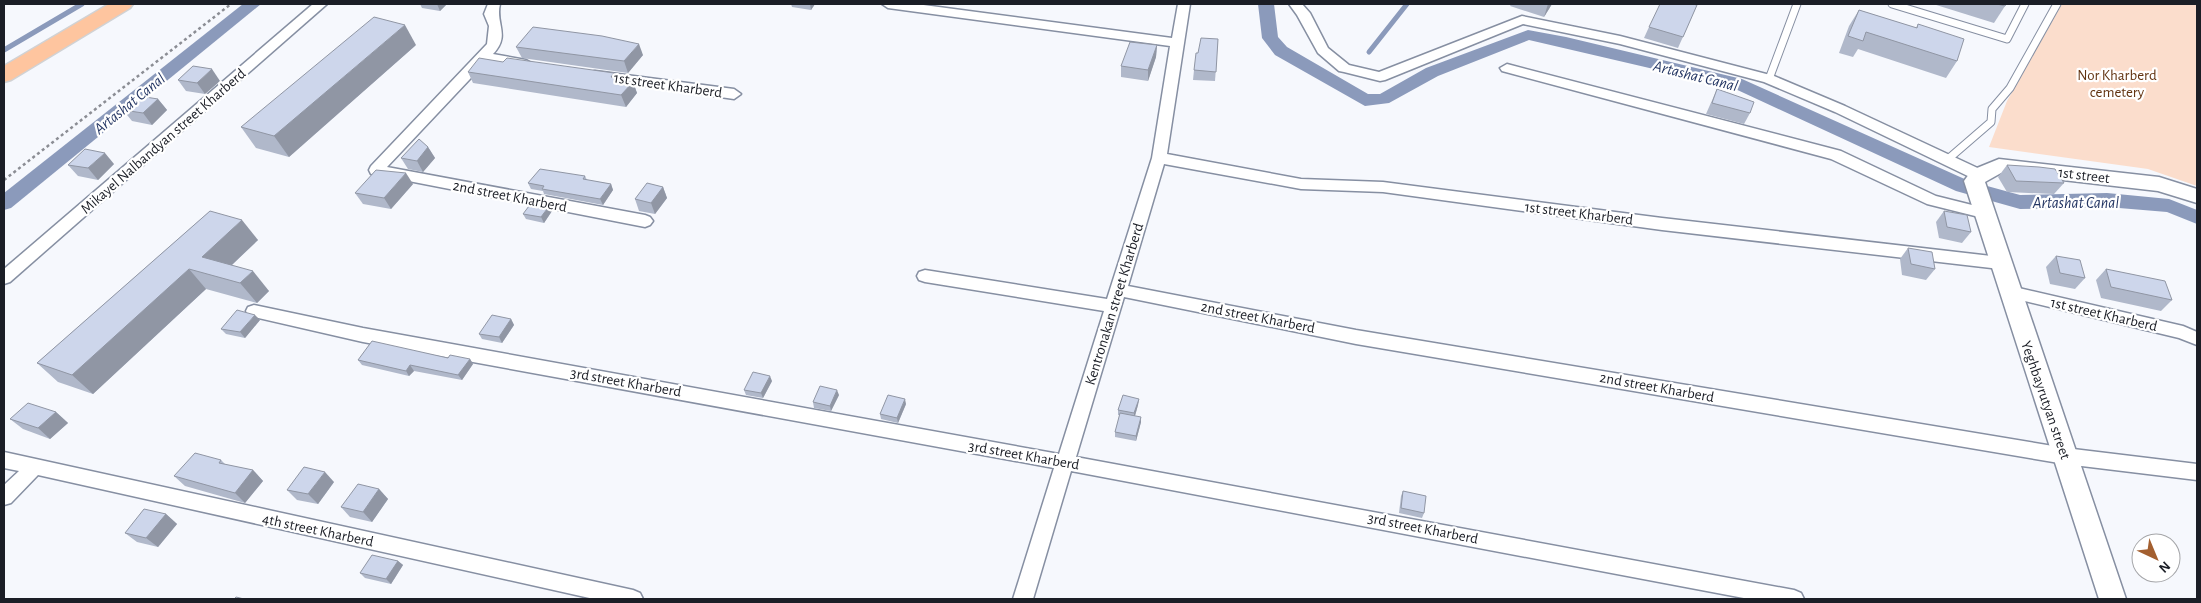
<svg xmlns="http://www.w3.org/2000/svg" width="2201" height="603" font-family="'Alegreya Sans',sans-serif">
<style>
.green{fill:#fbddcc}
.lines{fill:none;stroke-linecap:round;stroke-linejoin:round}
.stream{stroke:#8b9abb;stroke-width:5}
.canal{fill:#8b9abb;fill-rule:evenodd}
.lane-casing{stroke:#868fa2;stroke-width:9}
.street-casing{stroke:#868fa2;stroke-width:3}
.secondary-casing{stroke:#868fa2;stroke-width:3}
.primary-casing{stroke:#d1d2d4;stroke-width:3}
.path{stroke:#8b8d94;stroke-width:2.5;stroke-dasharray:3 3;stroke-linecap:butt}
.lane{stroke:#fff;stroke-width:7}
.street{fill:#fff;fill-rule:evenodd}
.secondary{fill:#fff;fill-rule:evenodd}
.primary{fill:#fec59f;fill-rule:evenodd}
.wall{fill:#b0b8ca}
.shaded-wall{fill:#9096a4}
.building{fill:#cdd6eb;stroke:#9096a4}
.labels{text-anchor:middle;stroke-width:4.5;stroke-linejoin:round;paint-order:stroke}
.park-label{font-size:15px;fill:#623311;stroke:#fff}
.street-label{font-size:15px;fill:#1b1e26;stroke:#fff}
.water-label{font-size:16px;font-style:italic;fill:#243663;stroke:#fff}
</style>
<rect width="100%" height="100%" fill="#f6f8fd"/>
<polygon class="green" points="2062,4 2197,4 2197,186 2148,169 1989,147 2007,101"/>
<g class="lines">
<g class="stream">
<polyline points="4,50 82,4"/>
<polyline points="1369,52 1407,4"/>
</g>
<g class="canal">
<polygon points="243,4 261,4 11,208 4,210 4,193"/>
<polygon points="1258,4 1274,4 1278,37 1287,47 1368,94 1380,94 1426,68 1528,30 1566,37 1742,79 1969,181 2020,195 2107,193 2169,199 2197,210 2197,224 2167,212 2107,207 2020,209 1956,191 1731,87 1529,40 1438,76 1389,103 1365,106 1275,55 1262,38"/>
</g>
<defs>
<g id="lane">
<polyline points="1892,4 2007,39 2025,4"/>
<polyline points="1769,79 1797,4"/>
<polyline points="1947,160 1991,122 1992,109 2010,88 2057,4"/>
</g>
<g id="street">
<polygon points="313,4 327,4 10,282 4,284 4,269"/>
<path d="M488,4H500C495,24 511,35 493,54L526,60L533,64C527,72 495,66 486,62L387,167L645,215L650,217L653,221L650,225L645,227L388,177L381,173L371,174L369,170L371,166L487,44L489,26L484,14Z"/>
<polygon points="882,4 916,4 1172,38 1178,4 1190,4 1167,154 1301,179 1383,182 1662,218 2000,257 2006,259 2008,263 2006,267 2000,269 1662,230 1383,192 1301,189 1164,164 1128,286 1356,330 2065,448 2197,464 2197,480 2065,464 1356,344 1124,297 1076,457 1794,590 1801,593 1804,599 1749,599 1071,471 1033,599 1013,599 1054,468 363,342 254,317 248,315 246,311 248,307 254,305 363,328 1059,454 1104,311 925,282 919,280 917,276 919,272 925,270 1107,299 1152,158 1170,46 888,8"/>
<polygon points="1289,4 1302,4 1310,13 1328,48 1349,65 1379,72 1522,16 1620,36 1774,76 1845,106 1984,171 1986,175 1984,179 1974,179 1835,112 1764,82 1620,44 1523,24 1385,80 1380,81 1344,72 1339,71 1318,53 1297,15"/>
<polygon points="1507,64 1841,151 1936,196 1988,209 1991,213 1988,217 1983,218 1927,204 1831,159 1502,71 1500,68"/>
<polygon points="595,71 734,89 741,94 734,99 590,78 588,75 590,72"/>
<polygon points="2010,286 2183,326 2197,332 2197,345 2179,338 2004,296 2002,292 2004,288"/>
<polygon points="4,452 633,590 640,593 643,599 594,599 38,475 11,503 4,505 4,485 19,471 4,468"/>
</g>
<polygon id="secondary" points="1999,159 2159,177 2197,189 2197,203 2158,191 2001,173 1985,182 2126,599 2099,599 1964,181 1972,170"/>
<polygon id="primary" points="109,4 133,4 130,8 11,80 4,82 4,66"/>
</defs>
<use href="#lane" class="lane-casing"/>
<use href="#street" class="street-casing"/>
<use href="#secondary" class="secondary-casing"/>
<use href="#primary" class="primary-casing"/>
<polyline class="path" points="4,180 231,4"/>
<use href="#lane" class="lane"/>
<use href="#street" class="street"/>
<use href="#secondary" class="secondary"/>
<use href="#primary" class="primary"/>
</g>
<g class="wall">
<polygon points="420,4 447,4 440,11 422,8"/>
<polygon points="791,4 815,4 811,10 792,7"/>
<polygon points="1511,4 1552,4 1544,17 1510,6"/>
<polygon points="1933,4 2006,4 2005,6 1994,23"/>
<polygon points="1697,5 1678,48 1644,38 1649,27"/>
<polygon points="1859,10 1916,28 1918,24 1957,61 1946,78 1858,49 1853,57 1839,53 1849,26"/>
<polygon points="1218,39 1215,81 1193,80 1194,70 1198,53"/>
<polygon points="416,45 289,157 256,148 241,127"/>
<polygon points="1157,45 1156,57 1148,81 1121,77 1121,66"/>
<polygon points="516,47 643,55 628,73 522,58"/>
<polygon points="503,62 614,73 616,78 633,82 637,93 626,107 473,83 468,72"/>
<polygon points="178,80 220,81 205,94 186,91"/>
<polygon points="1717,89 1750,113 1744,124 1706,114"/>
<polygon points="158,99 167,110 152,125 132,121 123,110"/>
<polygon points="428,147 435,158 423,172 408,169 401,158"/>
<polygon points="114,164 98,180 78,176 68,165"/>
<polygon points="2007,165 2064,183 2054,194 2007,192 1998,177"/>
<polygon points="585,176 587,180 611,184 613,190 603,205 544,194 543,191 531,189 528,183"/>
<polygon points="413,184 391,209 363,204 355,193"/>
<polygon points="663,187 667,198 655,214 639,211 635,199"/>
<polygon points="210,211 258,240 232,265 269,291 257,303 206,289 93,394 58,382 37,363"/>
<polygon points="552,211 544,223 526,219 523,214"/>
<polygon points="1944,211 1971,232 1962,243 1939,238 1936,222"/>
<polygon points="1908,248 1935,269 1926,280 1902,275 1900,259"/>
<polygon points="2056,256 2085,278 2075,289 2050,284 2046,267"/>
<polygon points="2106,269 2172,300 2161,311 2101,298 2096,280"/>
<polygon points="511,319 514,325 502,343 482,339 479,334"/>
<polygon points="260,320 245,338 226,334 221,329"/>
<polygon points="448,358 470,359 473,364 462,380 414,371 409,376 362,365 358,360"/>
<polygon points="772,381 763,398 746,395 744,390"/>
<polygon points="839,395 831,411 814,408 813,402"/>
<polygon points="1139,399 1138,405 1135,416 1141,422 1136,441 1115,437 1115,432 1120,415 1118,415 1118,410"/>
<polygon points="906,404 898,423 881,419 880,414"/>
<polygon points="56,412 68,423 50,439 23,429 10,419"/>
<polygon points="221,460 226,465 253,470 263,481 245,503 185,486 174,476"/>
<polygon points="334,482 318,504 297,500 287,490"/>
<polygon points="379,489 388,499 372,522 350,517 341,507"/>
<polygon points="1403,491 1424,513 1422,518 1399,513 1401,496"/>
<polygon points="166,514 177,524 158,547 137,542 125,533"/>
<polygon points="398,561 403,565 391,584 365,578 360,573"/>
</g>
<g class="shaded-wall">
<polygon points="437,4 447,4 440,11"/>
<polygon points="810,4 815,4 811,10"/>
<polygon points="1548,4 1552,4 1544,17"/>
<polygon points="405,25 416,45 289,157 274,136"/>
<polygon points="639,44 643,55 628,73 624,61"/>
<polygon points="1157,45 1156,57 1148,81 1148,70"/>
<polygon points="212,69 220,81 205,94 197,83"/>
<polygon points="614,73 619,84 611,77"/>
<polygon points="633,82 637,93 626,107 621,95"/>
<polygon points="158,99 167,110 152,125 143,113"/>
<polygon points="428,147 435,158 423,172 417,161"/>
<polygon points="105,153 114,164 98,180 88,168"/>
<polygon points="406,173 413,184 391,209 384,198"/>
<polygon points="611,184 613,190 603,205 600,199"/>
<polygon points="663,187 667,198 655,214 651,203"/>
<polygon points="550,205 552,211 544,223 541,217"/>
<polygon points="242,220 258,240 219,277 202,257"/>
<polygon points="189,269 206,289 93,394 72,375"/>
<polygon points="253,271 269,291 257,303 240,283"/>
<polygon points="255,315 260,320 245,338 240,332"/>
<polygon points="511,319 514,325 502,343 499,337"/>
<polygon points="470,359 473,364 462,380 458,375"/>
<polygon points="410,365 414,371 409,376 406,371"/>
<polygon points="770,376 772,381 763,398 761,393"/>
<polygon points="837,390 839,395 831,411 830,406"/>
<polygon points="905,399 906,404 898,423 897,418"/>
<polygon points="1139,399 1138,405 1134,419 1134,413"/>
<polygon points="56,412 68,423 50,439 38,428"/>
<polygon points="1141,417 1141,422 1136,441 1136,436"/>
<polygon points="253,470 263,481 245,503 235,493"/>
<polygon points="325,472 334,482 318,504 308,494"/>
<polygon points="379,489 388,499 372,522 363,512"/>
<polygon points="166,514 177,524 158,547 146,538"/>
<polygon points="398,561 403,565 391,584 386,579"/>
</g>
<g class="building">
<polygon points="1660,4 1692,4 1697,5 1683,37 1649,27"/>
<polygon points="1997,4 2006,4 2005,6"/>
<polygon points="1859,10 1917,28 1918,24 1964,39 1957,61 1866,32 1863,41 1848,36"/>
<polygon points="374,17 405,25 274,136 241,127"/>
<polygon points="533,27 602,36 639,44 624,61 516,47"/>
<polygon points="1201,38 1218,39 1216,72 1194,70 1196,53 1198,53"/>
<polygon points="1130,42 1157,45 1148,70 1121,66"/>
<polygon points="479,58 503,62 507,58 614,73 611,77 633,82 621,95 468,72"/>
<polygon points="193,66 212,69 197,83 178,80"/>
<polygon points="1717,89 1754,102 1750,113 1712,103"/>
<polygon points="139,96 158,99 143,113 123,110"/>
<polygon points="419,139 428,147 417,161 401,158"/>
<polygon points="85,149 105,153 88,168 68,165"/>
<polygon points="2007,165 2039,167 2055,169 2064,183 2016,181"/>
<polygon points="540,169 585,176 583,179 611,184 600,199 542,189 544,186 528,183"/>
<polygon points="376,170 406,173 384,198 355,193"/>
<polygon points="647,183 663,187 651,203 635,199"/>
<polygon points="532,202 550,205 541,217 523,214"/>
<polygon points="210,211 242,220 202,257 253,271 240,283 189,269 72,375 37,363"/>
<polygon points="1944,211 1967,215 1971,232 1947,227"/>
<polygon points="1908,248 1932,252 1935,269 1911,264"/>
<polygon points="2056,256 2080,260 2085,278 2060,273"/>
<polygon points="2106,269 2165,281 2172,300 2111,287"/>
<polygon points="237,310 255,315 240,332 221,329"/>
<polygon points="492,315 511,319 499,337 479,334"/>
<polygon points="372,341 448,358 450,355 470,359 458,375 410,365 406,371 358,360"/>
<polygon points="753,372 770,376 761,393 744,390"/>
<polygon points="820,386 837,390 830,406 813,402"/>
<polygon points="888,395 905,399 897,418 880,414"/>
<polygon points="1123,395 1139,399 1134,413 1118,410"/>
<polygon points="28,403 56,412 38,428 10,419"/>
<polygon points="1120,413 1141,417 1136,436 1115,432"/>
<polygon points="195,453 221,460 219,463 253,470 235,493 174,476"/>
<polygon points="304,467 325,472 308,494 287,490"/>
<polygon points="358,484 379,489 363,512 341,507"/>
<polygon points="1403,491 1426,496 1424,513 1401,508"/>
<polygon points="144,509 166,514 146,538 125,533"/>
<polygon points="372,555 398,561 386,579 360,573"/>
<polygon points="236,597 244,599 234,599"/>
</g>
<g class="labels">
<g class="park-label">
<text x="2117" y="80">Nor Kharberd<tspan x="2117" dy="17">cemetery</tspan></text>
</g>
<g class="street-label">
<text transform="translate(668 85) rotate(8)" y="5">1st street Kharberd</text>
<text transform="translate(163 141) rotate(-41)" y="5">Mikayel Nalbandyan street Kharberd</text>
<text transform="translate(2084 175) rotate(7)" y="5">1st street</text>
<text transform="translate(510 196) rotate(11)" y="5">2nd street Kharberd</text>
<text transform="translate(1579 213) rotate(7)" y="5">1st street Kharberd</text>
<text transform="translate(1114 304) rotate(-73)" y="5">Kentronakan street Kharberd</text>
<text transform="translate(2104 314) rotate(13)" y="5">1st street Kharberd</text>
<text transform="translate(1258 317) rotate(11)" y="5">2nd street Kharberd</text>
<text transform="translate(626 382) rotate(10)" y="5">3rd street Kharberd</text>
<text transform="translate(1657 387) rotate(10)" y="5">2nd street Kharberd</text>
<text transform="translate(2046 400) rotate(71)" y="5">Yeghbayrutyan street</text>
<text transform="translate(1024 455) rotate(10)" y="5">3rd street Kharberd</text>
<text transform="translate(1423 528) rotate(11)" y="5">3rd street Kharberd</text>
<text transform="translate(318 530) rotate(12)" y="5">4th street Kharberd</text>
</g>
<g class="water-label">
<text transform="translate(1696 75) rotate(14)" y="6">Artashat Canal</text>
<text transform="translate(129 103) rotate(-39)" y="6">Artashat Canal</text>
<text x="2076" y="208">Artashat Canal</text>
</g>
</g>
<rect width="2201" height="603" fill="none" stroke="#1b1e26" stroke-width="10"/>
<g transform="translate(2156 558) rotate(136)"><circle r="24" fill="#ffffff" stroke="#a4a5a8"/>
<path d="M0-4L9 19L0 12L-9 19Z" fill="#a35f30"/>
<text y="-8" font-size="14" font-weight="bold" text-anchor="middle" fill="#1b1e26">N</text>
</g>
</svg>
